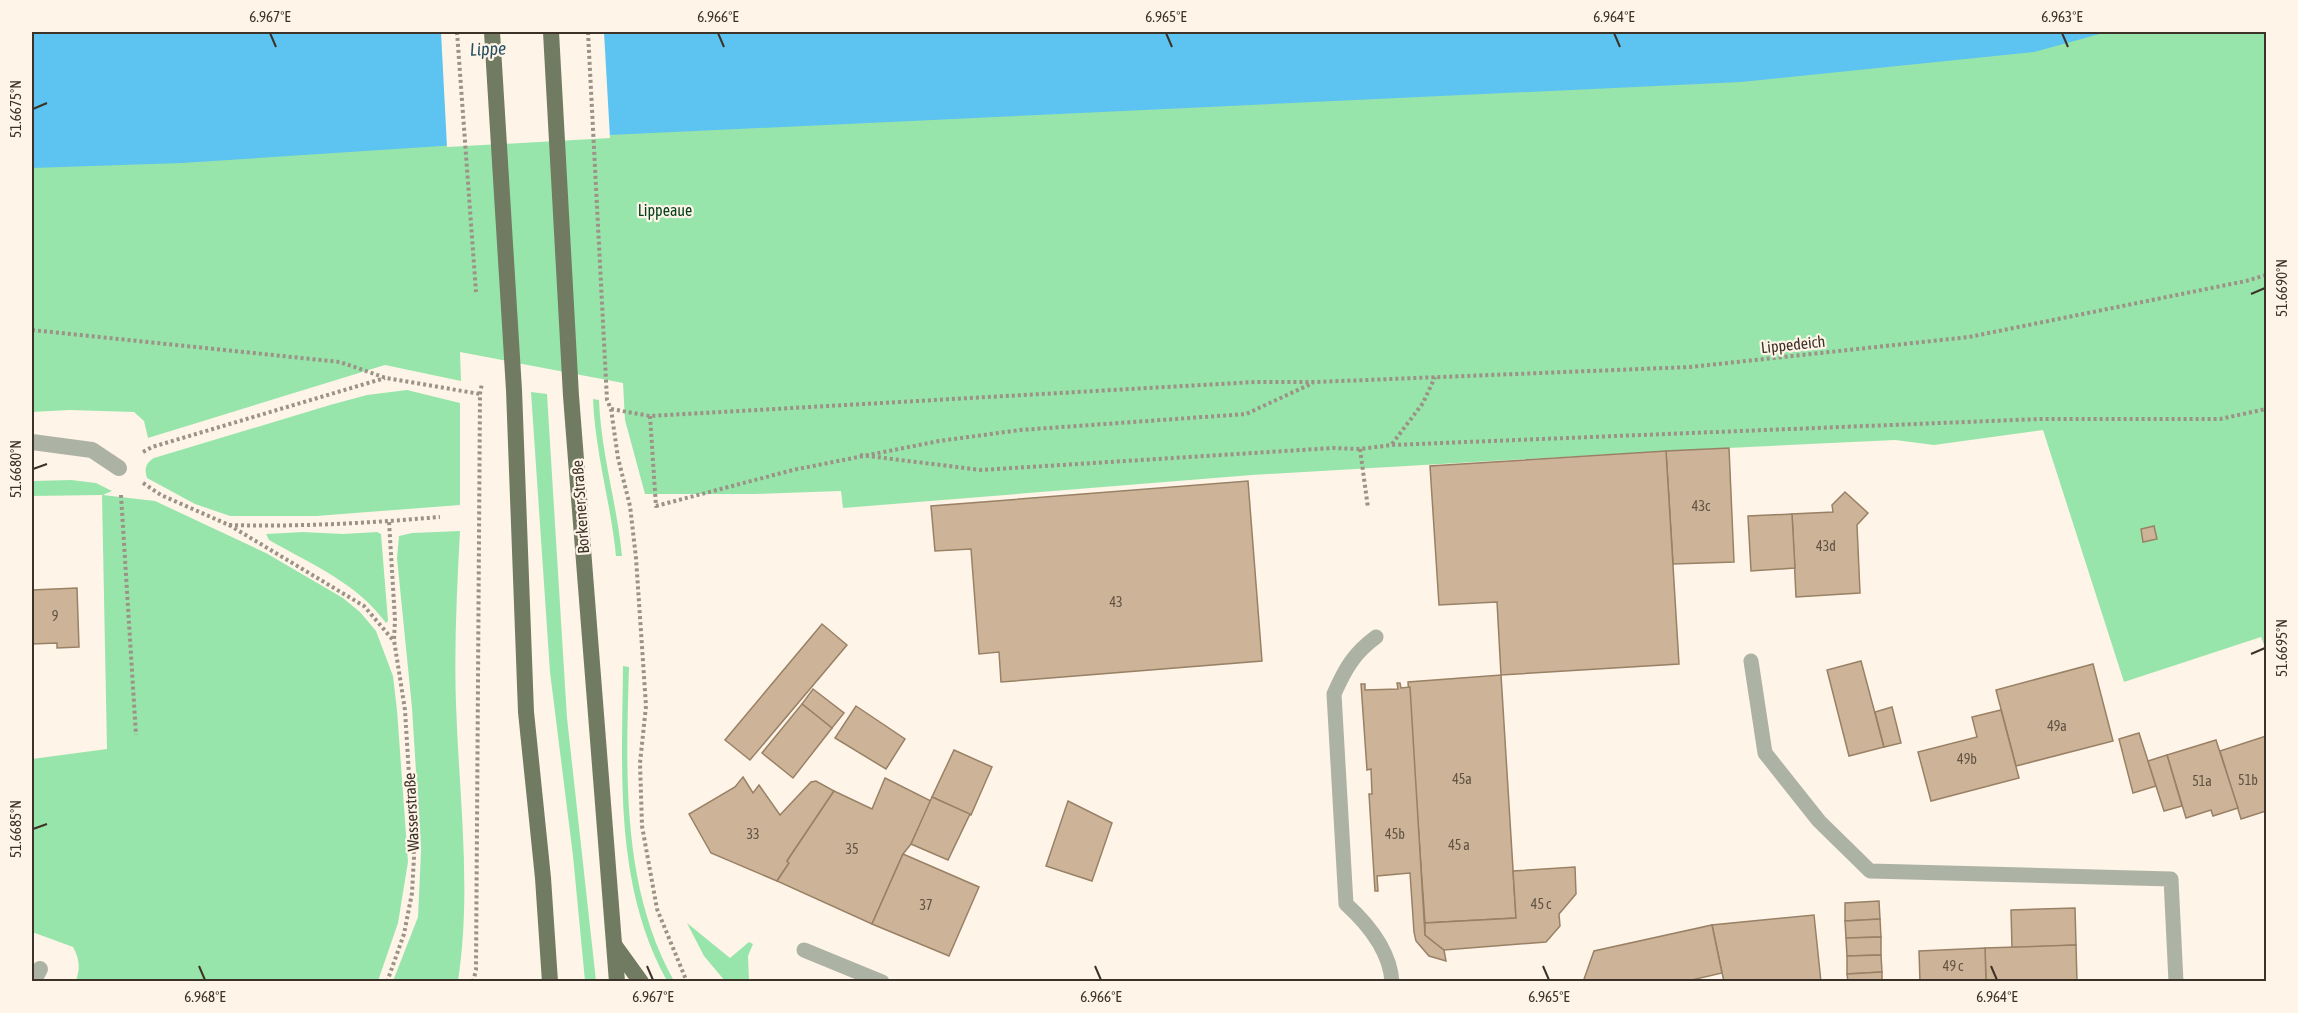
<svg xmlns="http://www.w3.org/2000/svg" width="2298" height="1013" font-family="'Asap Condensed',sans-serif">
<style>
.green{fill:#98e5ab}
.water{fill:#5dc3f0}
.pier{fill:#fff4e8}
.building{fill:#cdb397;stroke:#998166;stroke-width:1.5}
.lines{fill:none;stroke-linecap:round;stroke-linejoin:round}
.path{stroke:#9c9286;stroke-width:4;stroke-dasharray:3 3;stroke-linecap:butt}
.service{stroke:#adb3a4;stroke-width:15}
.minor{stroke:#adb3a4;stroke-width:16}
.primary{stroke:#717b61;stroke-width:16}
.ticks{fill:none;stroke:#3c3227;stroke-width:2}
.labels{text-anchor:middle;stroke-width:4.5;stroke-linejoin:round;paint-order:stroke}
.number-label{font-size:14px;fill:#605243}
.park-label{font-size:16px;fill:#03421d;stroke:#fff4e8}
.street-label{font-size:16px;fill:#3c3227;stroke:#fff4e8}
.water-label{font-size:18px;font-style:italic;fill:#255063;stroke:#fff4e8}
.neatline{fill:none;stroke:#3c3227;stroke-width:2}
.ticks-label{font-size:15px;text-anchor:middle;fill:#3c3227}
</style>
<rect width="100%" height="100%" fill="#fff4e8"/>
<g class="green">
<polygon points="32,32 2266,32 2266,650 2261,637 2124,682 2043,430 1934,445 1895,440 1666,451 1252,475 843,508 841,491 753,494 645,494 625,420 623,383 460,352 461,381 385,365 148,438 144,421 134,412 69,410 32,412"/>
<path d="M407,390L460,403V505L316,516H230L195,504L147,478C144,468 146,463 154,458L330,405L367,395Z"/>
<polygon points="531,392 547,394 567,718 596,981 585,981 573,856 550,672"/>
<path d="M593,399L599,400C601,453 617,504 622,556H616C611,504 595,452 593,399Z"/>
<path d="M71,480L96,483L112,491L103,495L155,501L266,553L343,598L360,612L376,631L393,676L397,710L408,862L398,923L378,981H76C80,968 80,960 73,947L32,932V759L107,749L102,495L32,496V481Z"/>
<path d="M460,531C457,589 454,646 456,704C459,796 472,890 458,981H393L418,917L421,851L412,708L397,558L399,536L412,533Z"/>
<path d="M303,532L343,534L377,532L381,534L388,621L386,623C357,583 311,564 269,540L266,534Z"/>
<path d="M623,666L629,667C626,772 621,886 674,981H667C614,885 622,773 623,666Z"/>
<polygon points="687,923 730,958 749,942 753,944 748,956 749,981 725,981 704,956"/>
</g>
<polygon class="water" points="32,32 2107,32 2034,52 1741,82 610,135 182,163 32,168"/>
<polygon class="pier" points="441,32 604,32 610,138 447,147"/>
<g class="building">
<polygon points="1729,448 1734,562 1673,564 1666,451"/>
<polygon points="1666,451 1679,664 1501,675 1497,602 1439,605 1430,466"/>
<polygon points="1248,481 1262,661 1001,682 999,652 979,654 971,549 935,551 931,506"/>
<polygon points="1845,492 1868,513 1857,525 1860,593 1796,597 1792,514 1833,512 1832,505"/>
<polygon points="1792,514 1795,568 1751,571 1748,516"/>
<polygon points="2154,526 2157,539 2143,542 2141,529"/>
<polygon points="77,588 79,647 57,648 57,643 32,644 32,590"/>
<polygon points="822,624 847,645 750,760 725,740"/>
<polygon points="1861,661 1884,747 1849,756 1827,670"/>
<polygon points="2093,664 2113,741 2016,766 1996,690"/>
<polygon points="1501,675 1516,918 1425,923 1408,682"/>
<polygon points="1397,683 1400,683 1401,688 1410,687 1425,935 1444,950 1446,961 1429,956 1416,941 1414,932 1410,873 1377,876 1378,891 1375,891 1369,794 1372,794 1371,769 1367,770 1361,684 1365,684 1365,690 1398,689"/>
<polygon points="813,689 844,713 832,728 802,704"/>
<polygon points="802,704 832,728 793,778 762,753"/>
<polygon points="856,706 905,739 886,769 835,738"/>
<polygon points="1892,707 1901,743 1884,747 1875,712"/>
<polygon points="2001,710 2019,778 1931,801 1918,752 1977,737 1972,717"/>
<polygon points="2139,733 2156,786 2133,793 2119,739"/>
<polygon points="2266,736 2266,811 2241,819 2220,751"/>
<polygon points="2216,740 2238,808 2213,816 2211,810 2186,818 2167,755"/>
<polygon points="954,750 992,767 971,815 932,797"/>
<polygon points="2167,755 2182,806 2164,811 2148,761"/>
<polygon points="743,777 753,793 759,785 780,815 811,782 816,781 834,791 787,861 789,863 777,881 711,853 689,814 735,787"/>
<polygon points="885,778 931,801 911,844 903,854 872,924 777,881 789,863 787,861 834,791 872,809"/>
<polygon points="932,797 970,814 948,860 911,844"/>
<polygon points="1068,801 1112,823 1092,881 1046,866"/>
<polygon points="903,854 979,887 949,956 872,924"/>
<polygon points="1575,867 1576,894 1559,914 1560,926 1546,942 1444,950 1425,935 1425,923 1516,918 1513,871"/>
<polygon points="1879,901 1880,919 1845,921 1845,903"/>
<polygon points="2075,908 2076,945 2012,948 2011,910"/>
<polygon points="1814,915 1821,982 1724,982 1712,925"/>
<polygon points="1880,919 1881,937 1846,938 1845,921"/>
<polygon points="1712,925 1722,973 1683,982 1583,982 1594,951"/>
<polygon points="1881,937 1881,955 1847,956 1846,938"/>
<polygon points="2076,945 2077,982 1986,982 1985,948"/>
<polygon points="1985,948 1986,982 1920,982 1919,951"/>
<polygon points="1881,955 1882,972 1847,974 1847,956"/>
<polygon points="1882,972 1882,982 1848,982 1847,974"/>
</g>
<g class="lines">
<g class="path">
<polyline points="457,32 476,292"/>
<polyline points="588,32 607,400 611,409 618,458 630,506 636,558 646,706 640,763 642,826 657,909 687,982"/>
<polyline points="32,330 340,362 386,378 480,394"/>
<polyline points="611,409 650,416 1255,382 1316,382 1690,367 1969,337 2246,281 2266,275"/>
<polyline points="650,416 656,506 793,470 939,441 1020,430 1246,414 1313,383"/>
<polyline points="1392,444 1423,403 1435,377"/>
<polyline points="1360,449 1368,508"/>
<polyline points="143,452 152,447 385,378"/>
<polyline points="860,455 981,470 1333,448 1360,449 1392,445 2040,419 2220,419 2266,409"/>
<polyline points="143,483 161,495 229,525 364,606 393,640"/>
<polyline points="121,495 136,735"/>
<path d="M229,525C300,527 370,523 440,517"/>
<polyline points="387,982 404,934 412,893 414,857 405,710 394,640 395,620 389,521"/>
<polyline points="473,982 476,970 480,394 482,383"/>
</g>
<g class="service">
<path d="M1376,637C1354,653 1345,669 1334,694L1346,904C1368,924 1390,950 1392,982"/>
<polyline points="1751,661 1765,753 1819,821 1870,871 2171,879 2176,982"/>
<polyline points="804,950 882,982"/>
</g>
<g class="minor">
<polyline points="32,442 92,450 119,468"/>
<polyline points="33,982 40,969"/>
</g>
<g class="primary">
<polyline points="492,32 514,390 526,712 543,878 550,982"/>
<polyline points="551,32 571,396 617,982"/>
<polyline points="615,946 641,982"/>
</g>
</g>
<path class="ticks" d="M270,33L276,47M718,33L724,47M1166,33L1172,47M1614,33L1620,47M2062,33L2068,47M33,109L47,103M2251,294L2265,288M33,469L47,464M2251,654L2265,648M33,829L47,824M199,966L205,980M647,966L653,980M1095,966L1101,980M1543,966L1549,980M1991,966L1997,980"/>
<g class="labels">
<g class="number-label">
<text x="1701" y="511">43c</text>
<text x="1826" y="551">43d</text>
<text x="1116" y="607">43</text>
<text x="55" y="621">9</text>
<text x="2057" y="731">49a</text>
<text x="1967" y="764">49b</text>
<text x="1462" y="784">45a</text>
<text x="2248" y="785">51b</text>
<text x="2202" y="786">51a</text>
<text x="753" y="839">33</text>
<text x="1395" y="839">45b</text>
<text x="1459" y="850">45 a</text>
<text x="852" y="854">35</text>
<text x="1541" y="909">45 c</text>
<text x="926" y="910">37</text>
<text x="1953" y="971">49 c</text>
</g>
<g class="park-label">
<text x="665" y="216">Lippeaue</text>
</g>
<g class="street-label">
<text transform="translate(1793 344) rotate(-6)" y="6">Lippedeich</text>
<text transform="translate(580 507) rotate(-94)" y="6">Borkener Straße</text>
<text transform="translate(411 812) rotate(-93)" y="6">Wasserstraße</text>
</g>
<g class="water-label">
<text transform="translate(488 49) rotate(-2)" y="6">Lippe</text>
</g>
</g>
<rect width="2298" height="1013" fill="none" stroke="#fff4e8" stroke-width="66"/>
<rect x="33" y="33" width="2232" height="947" class="neatline"/>
<g class="ticks-label">
<text x="270" y="22">6.967°E</text>
<text x="718" y="22">6.966°E</text>
<text x="1166" y="22">6.965°E</text>
<text x="1614" y="22">6.964°E</text>
<text x="2062" y="22">6.963°E</text>
<text transform="translate(16 109) rotate(-90)" y="5">51.6675°N</text>
<text transform="translate(2282 288) rotate(-90)" y="5">51.6690°N</text>
<text transform="translate(16 469) rotate(-90)" y="5">51.6680°N</text>
<text transform="translate(2282 648) rotate(-90)" y="5">51.6695°N</text>
<text transform="translate(16 829) rotate(-90)" y="5">51.6685°N</text>
<text x="205" y="1002">6.968°E</text>
<text x="653" y="1002">6.967°E</text>
<text x="1101" y="1002">6.966°E</text>
<text x="1549" y="1002">6.965°E</text>
<text x="1997" y="1002">6.964°E</text>
</g>
</svg>
